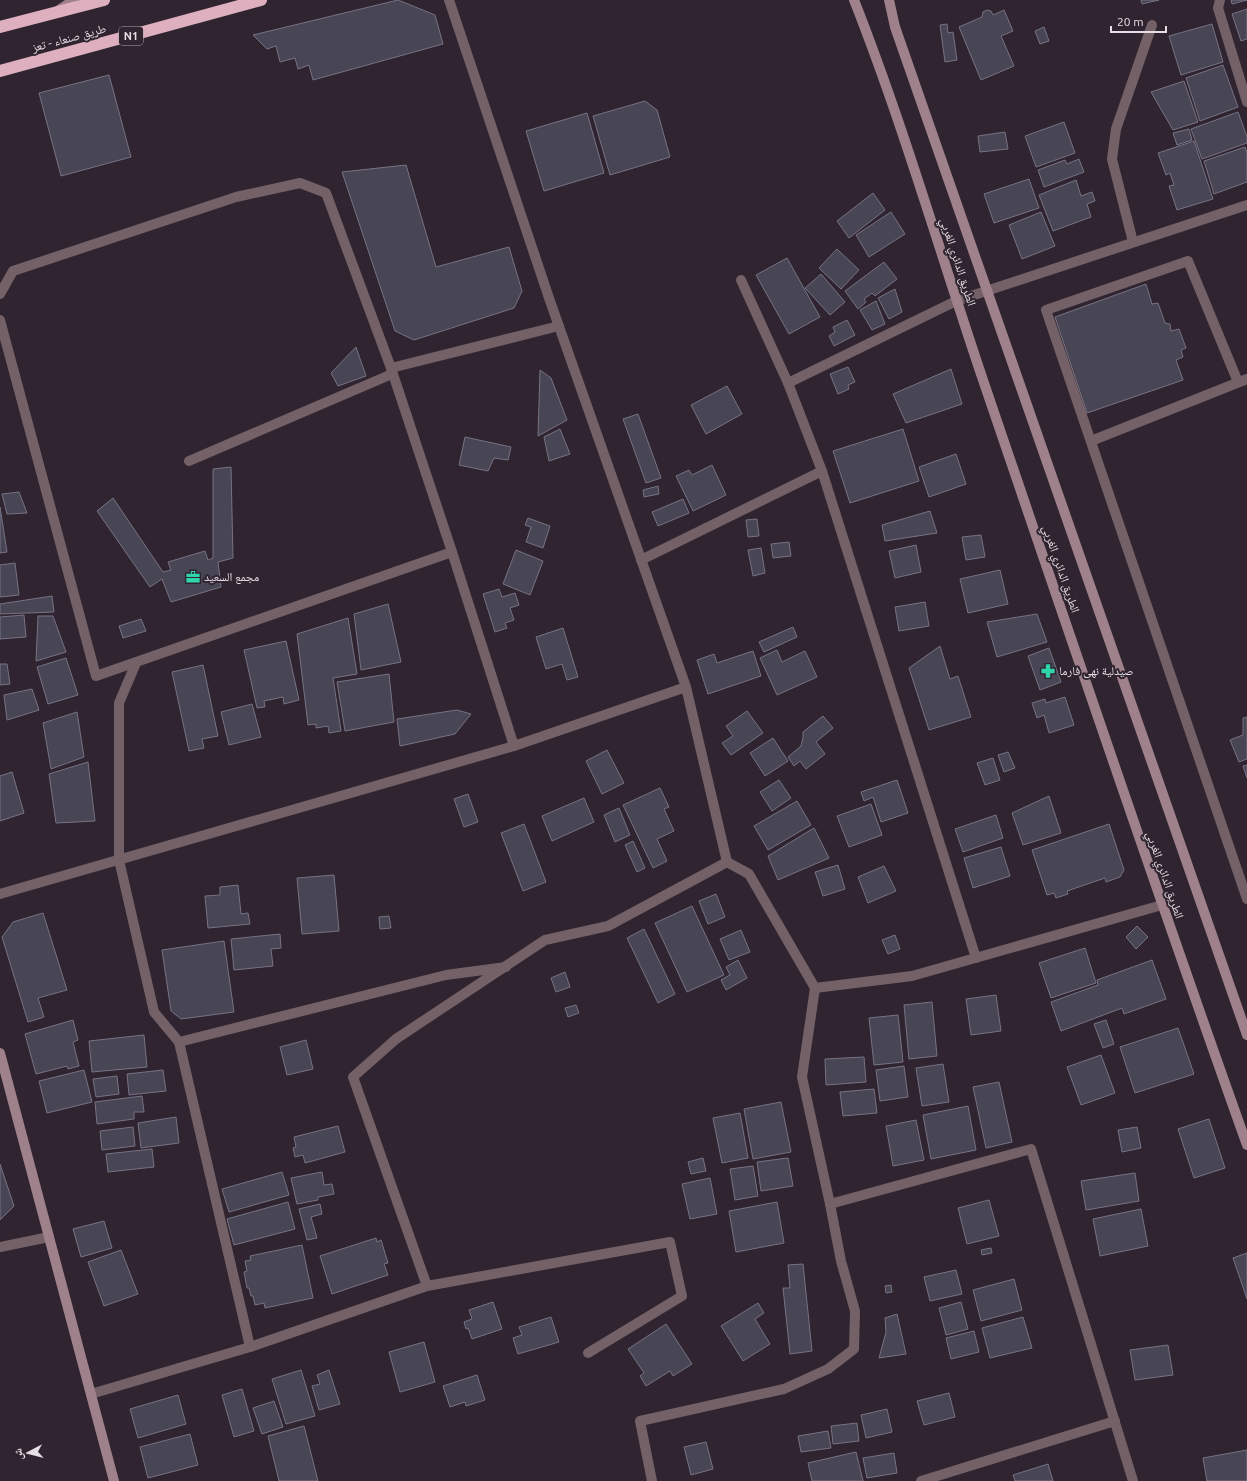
<svg xmlns="http://www.w3.org/2000/svg" width="1247" height="1481" font-family="Ubuntu,'Noto Naskh Arabic',sans-serif">
<style>
.building{fill:#484554;stroke:#777384}
.lines{fill:none;stroke-linecap:round;stroke-linejoin:round}
.lane{stroke:#746167;stroke-width:10}
.street{stroke:#746167;stroke-width:10}
.secondary{stroke:#9f818b;stroke-width:10}
.highway{stroke:#deb0bf;stroke-width:12}
.labels{text-anchor:middle;stroke-width:4;stroke-linejoin:round;paint-order:stroke}
.shield{fill:#2f242f;stroke:#afa6af;stroke-width:1}
.shield-label{font-size:11px;font-weight:bold;fill:#e6dee6}
.street-label{font-size:12px;fill:#e6dee6;stroke:#2f242f}
.poi-label{font-size:12px;fill:#e6dee6;stroke:#2f242f;text-anchor:start}
</style>
<rect width="100%" height="100%" fill="#2f242f"/>
<g class="building">
<polygon points="398,0 435,15 443,44 313,80 309,65 298,69 295,58 280,62 276,46 267,49 253,35"/>
<polygon points="1141,0 1159,0 1142,4"/>
<polygon points="1231,0 1247,0 1232,4"/>
<polygon points="1247,9 1247,39 1241,41 1232,14"/>
<polygon points="987,10 991,11 993,15 1004,10 1013,31 1001,36 1014,66 981,80 959,27 982,17 983,12"/>
<polygon points="947,24 948,33 953,32 957,60 945,62 940,25"/>
<polygon points="1212,24 1223,62 1181,75 1169,36"/>
<polygon points="1044,27 1049,41 1040,44 1035,31"/>
<polygon points="1223,65 1238,107 1200,121 1186,78"/>
<polygon points="109,75 131,157 61,176 39,93"/>
<polygon points="1184,81 1198,122 1173,130 1151,92"/>
<polygon points="645,101 657,110 670,157 610,175 593,116"/>
<polygon points="1238,112 1247,137 1247,143 1202,159 1191,129"/>
<polygon points="587,113 604,173 544,191 526,131"/>
<polygon points="1064,122 1075,153 1036,167 1025,136"/>
<polygon points="1189,129 1192,140 1177,145 1173,133"/>
<polygon points="1005,132 1008,149 980,152 978,136"/>
<polygon points="1194,141 1213,199 1177,210 1169,186 1174,185 1170,173 1166,175 1158,153"/>
<polygon points="1245,147 1247,153 1247,182 1214,194 1204,161"/>
<polygon points="1079,159 1084,172 1044,187 1038,170 1065,160 1067,164"/>
<polygon points="406,165 436,267 509,247 522,291 514,308 414,340 395,331 342,172"/>
<polygon points="1029,179 1039,208 994,223 984,194"/>
<polygon points="1076,180 1081,196 1092,192 1095,201 1087,204 1091,217 1053,231 1039,195"/>
<polygon points="873,193 885,210 849,238 837,221"/>
<polygon points="891,212 905,234 869,257 856,235"/>
<polygon points="1041,212 1055,246 1022,259 1009,225"/>
<polygon points="837,249 859,270 841,289 819,268"/>
<polygon points="787,258 820,317 789,334 756,275"/>
<polygon points="884,262 897,279 875,296 872,293 864,299 866,302 858,309 845,291"/>
<polygon points="821,274 845,302 830,315 805,288"/>
<polygon points="1146,284 1152,304 1158,303 1165,323 1170,324 1171,331 1179,329 1186,348 1181,350 1183,357 1176,360 1183,380 1087,413 1055,317"/>
<polygon points="895,289 902,312 889,319 878,298"/>
<polygon points="876,301 885,324 872,330 860,310"/>
<polygon points="847,320 855,335 834,346 829,336 835,332 833,327"/>
<polygon points="356,347 366,376 338,386 331,373"/>
<polygon points="848,367 855,382 848,385 849,389 838,394 830,374"/>
<polygon points="951,369 962,404 906,423 893,394"/>
<polygon points="540,370 551,378 567,420 538,436"/>
<polygon points="727,386 742,414 706,434 691,405"/>
<polygon points="638,414 661,478 646,483 623,419"/>
<polygon points="560,429 570,454 549,461 544,437"/>
<polygon points="903,429 919,481 850,503 833,451"/>
<polygon points="465,437 511,447 508,460 494,458 488,471 459,465"/>
<polygon points="956,454 966,484 929,497 919,467"/>
<polygon points="712,465 726,495 693,511 676,476 689,470 692,475"/>
<polygon points="231,467 233,558 218,562 221,587 171,602 162,579 150,587 97,511 113,498 163,572 171,570 168,562 205,551 208,560 213,558 213,469"/>
<polygon points="658,486 659,494 644,497 643,490"/>
<polygon points="19,492 27,513 7,514 2,494"/>
<polygon points="683,499 689,513 658,526 652,512"/>
<polygon points="0,507 7,552 0,553"/>
<polygon points="930,511 937,533 885,541 882,525"/>
<polygon points="528,518 550,526 543,548 526,542 531,527 525,525"/>
<polygon points="757,519 759,536 748,537 746,520"/>
<polygon points="981,535 985,557 966,560 962,537"/>
<polygon points="789,542 791,556 773,558 771,544"/>
<polygon points="916,545 921,572 895,578 889,551"/>
<polygon points="761,548 765,573 753,576 748,550"/>
<polygon points="516,550 543,561 530,595 503,584"/>
<polygon points="15,563 19,595 0,597 0,565"/>
<polygon points="1000,570 1008,604 968,613 960,579"/>
<polygon points="499,589 502,597 515,593 519,605 510,608 514,620 505,623 507,628 495,632 483,594"/>
<polygon points="52,596 54,612 0,614 0,604"/>
<polygon points="925,602 929,626 899,631 895,607"/>
<polygon points="388,604 401,662 361,670 354,614"/>
<polygon points="1037,614 1047,642 997,657 987,622"/>
<polygon points="24,615 26,637 0,639 0,617"/>
<polygon points="38,616 53,616 66,652 36,661"/>
<polygon points="348,618 357,674 333,678 341,731 329,733 328,726 316,728 316,724 308,725 297,634"/>
<polygon points="141,619 146,631 123,638 119,626"/>
<polygon points="793,627 797,637 764,652 759,642"/>
<polygon points="563,628 578,677 567,680 562,664 546,669 536,637"/>
<polygon points="286,641 299,700 284,704 283,697 264,701 265,707 257,708 244,650"/>
<polygon points="940,646 950,679 958,676 971,717 929,730 909,668"/>
<polygon points="1049,648 1061,682 1040,690 1028,656"/>
<polygon points="777,650 782,662 805,651 817,677 777,695 760,658"/>
<polygon points="753,651 761,676 708,694 697,660 714,654 717,663"/>
<polygon points="66,658 78,695 48,704 37,667"/>
<polygon points="0,664 7,664 10,684 0,685"/>
<polygon points="203,665 218,736 202,739 204,748 189,751 172,672"/>
<polygon points="389,674 394,722 345,731 337,682"/>
<polygon points="32,689 39,710 7,720 4,695"/>
<polygon points="1065,697 1074,725 1049,733 1044,715 1037,718 1032,703 1045,699 1046,703"/>
<polygon points="252,704 261,737 229,745 221,712"/>
<polygon points="457,710 471,714 455,734 400,746 397,719"/>
<polygon points="747,711 763,733 731,755 722,743 733,736 726,726"/>
<polygon points="77,712 84,757 51,769 43,723"/>
<polygon points="823,716 833,728 816,742 825,754 806,769 800,761 794,766 788,757 801,746 803,737 803,732"/>
<polygon points="1247,717 1247,759 1239,762 1230,740 1243,735 1243,718"/>
<polygon points="773,738 788,761 765,776 750,753"/>
<polygon points="607,750 624,783 602,794 586,761"/>
<polygon points="1008,752 1015,768 1004,772 998,755"/>
<polygon points="993,758 1000,780 985,785 977,763"/>
<polygon points="88,762 95,821 56,823 49,774"/>
<polygon points="1247,765 1247,778 1243,766"/>
<polygon points="12,772 24,813 0,821 0,776"/>
<polygon points="779,780 791,798 772,811 760,792"/>
<polygon points="897,780 908,813 881,822 873,797 864,801 861,792"/>
<polygon points="660,788 669,807 664,809 674,831 657,839 667,861 653,868 623,805"/>
<polygon points="468,794 478,822 464,827 454,799"/>
<polygon points="1049,796 1061,833 1023,845 1012,813"/>
<polygon points="584,798 594,822 552,841 542,816"/>
<polygon points="797,801 811,825 768,850 754,826"/>
<polygon points="871,804 882,835 849,847 837,816"/>
<polygon points="619,808 630,835 615,842 604,815"/>
<polygon points="996,815 1003,838 963,852 955,829"/>
<polygon points="524,824 546,882 523,891 501,833"/>
<polygon points="1109,824 1124,870 1120,877 1106,882 1105,878 1067,891 1068,894 1056,898 1054,893 1047,895 1032,850"/>
<polygon points="814,828 829,858 778,880 768,856"/>
<polygon points="633,841 645,868 637,872 625,845"/>
<polygon points="1001,847 1010,876 973,888 964,858"/>
<polygon points="838,865 845,889 823,896 815,872"/>
<polygon points="884,866 896,891 868,903 858,877"/>
<polygon points="334,875 339,931 302,934 297,878"/>
<polygon points="238,885 241,914 248,913 250,924 208,928 205,896 220,895 220,887"/>
<polygon points="716,894 725,917 708,924 699,901"/>
<polygon points="692,906 724,975 687,992 655,923"/>
<polygon points="43,913 67,990 38,998 44,1017 28,1022 2,937 13,922"/>
<polygon points="389,916 391,928 380,929 379,917"/>
<polygon points="1137,926 1148,937 1136,949 1126,937"/>
<polygon points="644,929 675,994 658,1003 627,938"/>
<polygon points="741,930 750,952 729,960 720,939"/>
<polygon points="280,934 281,948 271,949 273,966 234,970 231,939"/>
<polygon points="895,935 900,949 888,954 882,940"/>
<polygon points="224,941 234,1012 181,1019 171,1011 162,950"/>
<polygon points="1085,948 1096,983 1051,998 1039,963"/>
<polygon points="738,960 747,978 726,990 721,980 730,975 726,967"/>
<polygon points="1152,960 1166,999 1124,1014 1122,1008 1061,1031 1051,1002 1098,985 1097,980"/>
<polygon points="565,972 570,987 556,992 551,978"/>
<polygon points="996,995 1001,1031 971,1035 966,999"/>
<polygon points="932,1002 937,1056 909,1059 904,1005"/>
<polygon points="576,1005 579,1013 568,1017 565,1008"/>
<polygon points="898,1015 903,1062 874,1065 869,1018"/>
<polygon points="73,1020 78,1040 73,1042 79,1066 68,1069 67,1066 36,1074 25,1034"/>
<polygon points="1106,1020 1114,1044 1103,1048 1094,1024"/>
<polygon points="1178,1028 1194,1074 1135,1093 1120,1047"/>
<polygon points="144,1035 147,1067 92,1072 89,1041"/>
<polygon points="306,1040 313,1069 287,1075 280,1047"/>
<polygon points="1101,1055 1115,1093 1081,1105 1067,1067"/>
<polygon points="864,1057 866,1082 826,1085 825,1059"/>
<polygon points="943,1064 949,1102 922,1106 916,1068"/>
<polygon points="904,1066 908,1097 880,1101 876,1070"/>
<polygon points="84,1070 92,1102 47,1113 39,1081"/>
<polygon points="163,1070 166,1091 129,1095 127,1074"/>
<polygon points="117,1076 119,1094 96,1097 93,1079"/>
<polygon points="999,1082 1012,1142 986,1148 973,1087"/>
<polygon points="874,1089 877,1113 843,1116 840,1092"/>
<polygon points="142,1096 144,1112 134,1112 134,1119 97,1124 95,1102"/>
<polygon points="781,1102 791,1152 753,1159 744,1109"/>
<polygon points="968,1106 976,1150 931,1159 923,1115"/>
<polygon points="740,1113 748,1158 722,1163 713,1118"/>
<polygon points="176,1117 179,1143 141,1148 138,1123"/>
<polygon points="1209,1119 1225,1168 1194,1178 1178,1129"/>
<polygon points="916,1120 924,1160 893,1166 886,1126"/>
<polygon points="338,1126 345,1152 305,1163 303,1155 295,1157 293,1148 296,1147 294,1137"/>
<polygon points="133,1127 135,1146 102,1150 100,1131"/>
<polygon points="1137,1127 1141,1148 1122,1152 1118,1130"/>
<polygon points="152,1149 154,1167 108,1172 106,1154"/>
<polygon points="703,1158 706,1171 691,1174 688,1162"/>
<polygon points="788,1158 793,1186 761,1191 757,1162"/>
<polygon points="0,1164 14,1206 0,1220"/>
<polygon points="753,1166 758,1196 735,1200 730,1169"/>
<polygon points="282,1172 289,1195 229,1212 222,1189"/>
<polygon points="322,1172 324,1185 332,1184 334,1194 318,1197 318,1200 297,1204 291,1178"/>
<polygon points="1135,1173 1139,1201 1086,1210 1081,1181"/>
<polygon points="710,1178 717,1214 690,1219 682,1184"/>
<polygon points="989,1200 999,1236 967,1244 958,1208"/>
<polygon points="288,1202 295,1229 234,1245 227,1219"/>
<polygon points="777,1202 784,1243 736,1252 729,1211"/>
<polygon points="320,1204 322,1214 311,1217 317,1238 307,1240 299,1209"/>
<polygon points="1141,1209 1148,1246 1100,1256 1093,1219"/>
<polygon points="104,1221 112,1248 81,1257 73,1229"/>
<polygon points="376,1238 377,1242 381,1240 388,1263 384,1264 388,1275 332,1294 320,1256"/>
<polygon points="302,1245 313,1298 265,1308 264,1303 255,1305 253,1296 251,1296 249,1288 247,1288 244,1272 247,1271 245,1261 251,1260 250,1256"/>
<polygon points="991,1248 992,1253 982,1255 981,1250"/>
<polygon points="121,1250 138,1294 104,1306 88,1262"/>
<polygon points="1247,1253 1247,1299 1233,1258"/>
<polygon points="803,1264 812,1351 790,1354 783,1288 790,1288 788,1265"/>
<polygon points="956,1270 962,1294 930,1301 924,1277"/>
<polygon points="1014,1279 1022,1310 981,1321 973,1290"/>
<polygon points="891,1285 892,1292 886,1293 885,1286"/>
<polygon points="493,1302 502,1329 472,1339 468,1328 466,1329 464,1322 472,1319 469,1310"/>
<polygon points="961,1302 968,1329 946,1335 939,1308"/>
<polygon points="758,1303 764,1313 755,1319 770,1344 743,1361 721,1326"/>
<polygon points="897,1314 906,1354 879,1358 886,1332 885,1318"/>
<polygon points="551,1317 559,1342 518,1354 513,1338 522,1335 519,1327"/>
<polygon points="1023,1317 1032,1348 990,1358 982,1328"/>
<polygon points="666,1324 692,1364 673,1376 670,1371 646,1386 640,1376 644,1373 628,1349"/>
<polygon points="974,1331 979,1352 951,1359 946,1338"/>
<polygon points="424,1342 435,1382 400,1392 389,1352"/>
<polygon points="1168,1345 1173,1375 1135,1380 1130,1350"/>
<polygon points="301,1370 315,1416 286,1424 272,1379"/>
<polygon points="329,1370 340,1404 319,1410 312,1386 320,1384 317,1375"/>
<polygon points="477,1375 485,1400 466,1406 465,1402 450,1407 443,1386"/>
<polygon points="242,1389 254,1431 234,1437 222,1395"/>
<polygon points="949,1393 955,1417 924,1425 917,1401"/>
<polygon points="178,1395 186,1424 138,1438 130,1409"/>
<polygon points="274,1401 283,1427 262,1434 253,1408"/>
<polygon points="887,1409 892,1432 866,1438 861,1415"/>
<polygon points="857,1423 859,1441 833,1444 831,1426"/>
<polygon points="304,1426 318,1481 279,1481 268,1436"/>
<polygon points="828,1431 831,1448 801,1452 798,1436"/>
<polygon points="190,1434 198,1465 148,1478 140,1447"/>
<polygon points="706,1442 713,1469 691,1475 684,1447"/>
<polygon points="1247,1450 1247,1481 1207,1481 1203,1458"/>
<polygon points="856,1452 863,1481 812,1481 808,1463"/>
<polygon points="894,1453 897,1473 867,1478 863,1458"/>
<polygon points="1048,1464 1053,1481 1015,1481 1013,1475"/>
</g>
<g class="lines">
<g class="lane">
<polyline points="1133,242 1112,159 1116,129 1152,25"/>
<polyline points="1238,382 1188,261 1046,310 1247,899"/>
<polyline points="1091,441 1247,379"/>
<polyline points="189,461 392,374"/>
</g>
<g class="street">
<polyline points="449,0 549,298 686,687 727,862 749,874 815,988 912,976 1162,905"/>
<polyline points="1220,0 1218,8 1247,102"/>
<polyline points="741,280 788,383"/>
<polyline points="0,294 13,271 236,197 300,183 326,193 391,368 452,552 96,676 0,320"/>
<polyline points="391,368 559,326"/>
<polyline points="822,471 788,383 956,301 1247,205"/>
<polyline points="452,552 514,746 686,687"/>
<polyline points="641,560 822,471 976,958"/>
<polyline points="136,663 119,703 119,860 154,1012 179,1042 446,975 506,967"/>
<polyline points="0,894 514,746"/>
<polyline points="815,988 802,1077 830,1204 1031,1149 1133,1481"/>
<polyline points="179,1042 250,1347"/>
<polyline points="0,1247 49,1237"/>
<polyline points="427,1286 353,1077 396,1039 545,940 608,926 727,862"/>
<polyline points="91,1394 250,1347 427,1286 670,1242 682,1296 588,1353"/>
<polyline points="652,1481 640,1421 784,1389 828,1369 854,1349 855,1311 841,1261 830,1204"/>
<polyline points="921,1481 1115,1421"/>
</g>
<g class="secondary">
<path d="M854,0C903,124 940,253 983,380C1070,635 1156,891 1247,1145"/>
<polyline points="889,0 895,27 1247,1035"/>
<polyline points="59,10 74,0"/>
<polyline points="0,1053 114,1481"/>
</g>
<g class="highway">
<polyline points="0,27 104,0"/>
<polyline points="0,71 261,0"/>
</g>
</g>
<defs>
<symbol id="office-bare" viewBox="-9 -9 18 18"><path d="M-6-3h4V-5.5h4V-3h4V5H-6ZM-1-4.5V-3h2v-1.5ZM-6 0V1H6V0Z" fill="#2ed4aa" stroke="#2f242f" stroke-width="2.5" paint-order="stroke"/></symbol>
<symbol id="pharmacy-bare" viewBox="-9 -9 18 18"><path d="M-2-6h4v4h4v4h-4v4h-4v-4h-4v-4h4Z" fill="#2ed4aa" stroke="#2f242f" stroke-width="2.5" paint-order="stroke"/></symbol>
</defs>
<g fill-rule="evenodd">
<use href="#office-bare" x="183" y="567" width="20" height="20"/>
<use href="#pharmacy-bare" x="1038" y="661" width="20" height="20"/>
</g>
<g class="labels">
<rect class="shield" x="119" y="27" width="24" height="18" rx="3"/>
<g class="shield-label">
<text x="131" y="40">N1</text>
</g>
<g class="street-label">
<text transform="translate(69 38) rotate(-15)" y="4">طريق صنعاء - تعز</text>
<text transform="translate(958 262) rotate(72)" y="4">الطريق الدائري الغربي</text>
<text transform="translate(1061 569) rotate(71)" y="4">الطريق الدائري الغربي</text>
<text transform="translate(1165 875) rotate(71)" y="4">الطريق الدائري الغربي</text>
</g>
<g class="poi-label">
<text x="204" y="581">مجمع السعيد</text>
<text x="1059" y="675">صيدلية نهى فارما</text>
</g>
</g>
<g transform="translate(28 1453) rotate(263)" stroke="#2f242f" stroke-width="3" paint-order="stroke">
<path d="M0-3L7 15L0 10L-7 15Z" fill="#e6dee6"/>
<text y="-6" font-size="11" font-weight="bold" text-anchor="middle" fill="#e6dee6">ش</text>
</g>
<path d="M1111 26v6h55v-6" fill="none" stroke="#e6dee6" stroke-width="2"/>
<text x="1117" y="26" font-size="12" fill="#e6dee6" stroke="#2f242f" stroke-width="3" paint-order="stroke">20 m</text>
</svg>
